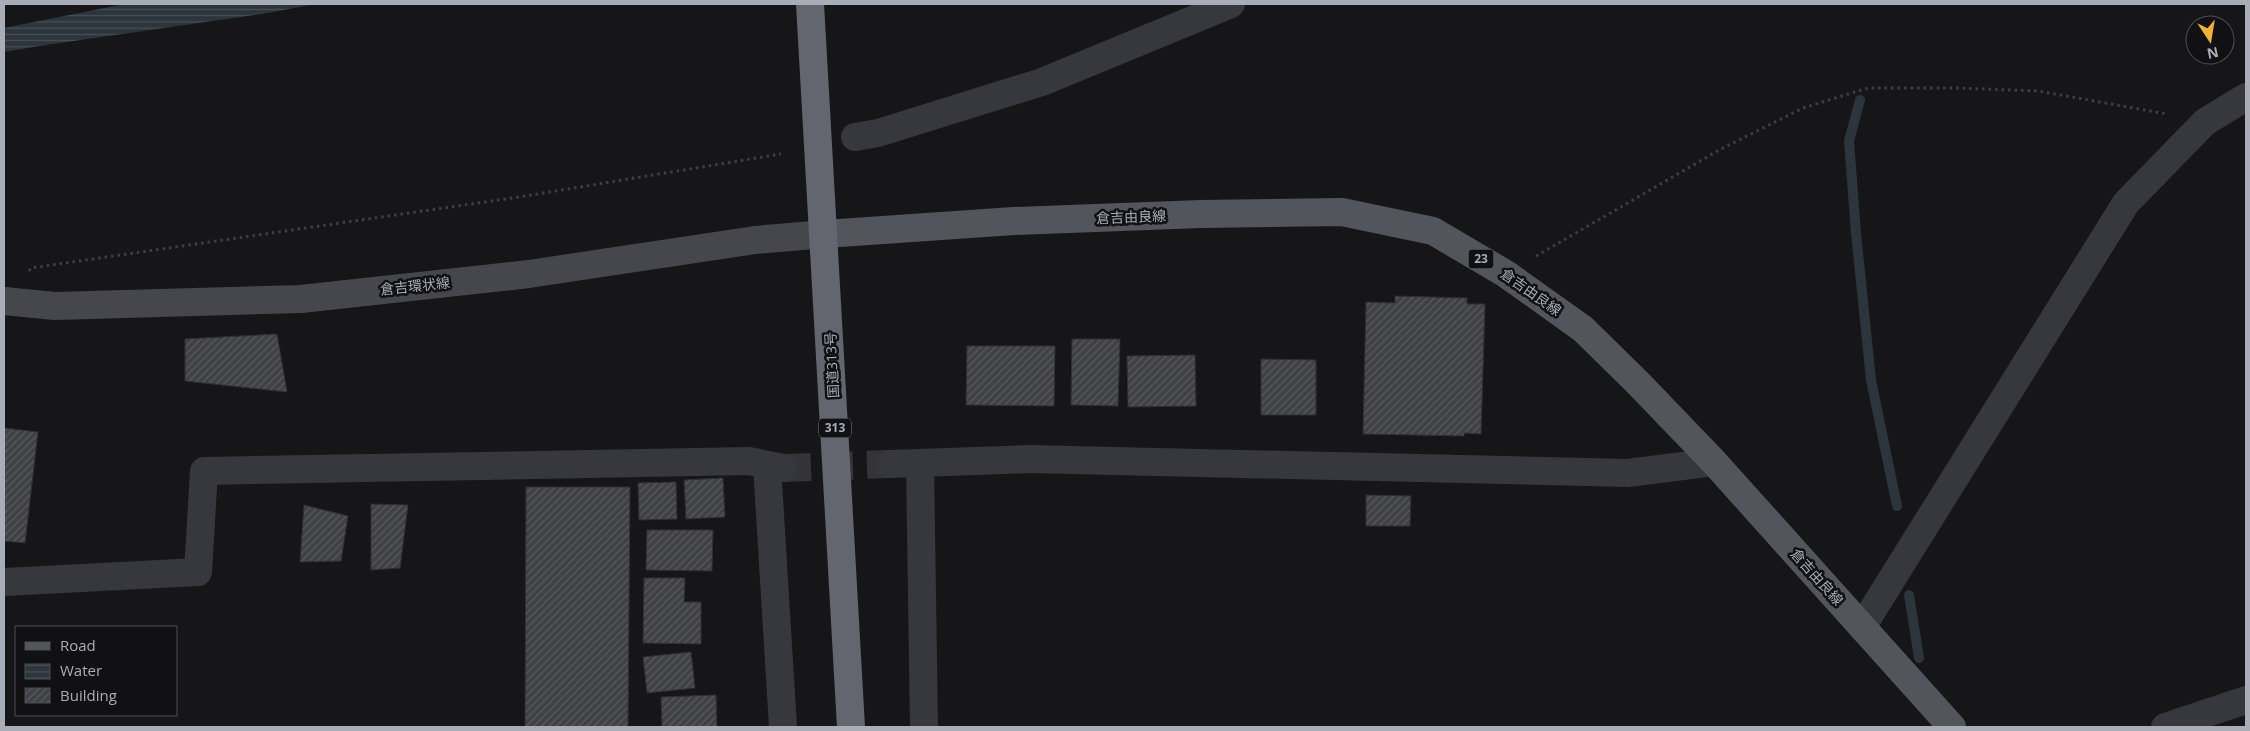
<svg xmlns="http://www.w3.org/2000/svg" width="2250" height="731" font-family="'Open Sans','Noto Sans JP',sans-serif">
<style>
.water{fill:url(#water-rules)}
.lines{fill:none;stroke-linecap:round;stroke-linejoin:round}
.stream{stroke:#2c353c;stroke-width:10}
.building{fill:url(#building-hatch);stroke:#303034}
.street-tunnel{stroke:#333438;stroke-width:28;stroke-dasharray:28 14;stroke-linecap:butt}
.path{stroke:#3d3f44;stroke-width:3;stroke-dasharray:2.5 4;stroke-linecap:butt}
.street{stroke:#37383d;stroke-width:28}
.secondary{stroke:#45474d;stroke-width:28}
.primary{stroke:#53555c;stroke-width:28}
.highway{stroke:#63666e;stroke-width:28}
.labels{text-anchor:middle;stroke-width:5;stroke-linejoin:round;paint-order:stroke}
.shield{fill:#111113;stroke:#7b7e86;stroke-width:1}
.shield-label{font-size:12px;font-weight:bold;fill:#a8adb8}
.street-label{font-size:14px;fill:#a8adb8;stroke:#111113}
</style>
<defs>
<pattern id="water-rules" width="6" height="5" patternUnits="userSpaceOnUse" patternTransform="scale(1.25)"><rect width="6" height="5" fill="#2c353c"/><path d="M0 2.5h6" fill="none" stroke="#485056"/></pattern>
<pattern id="building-hatch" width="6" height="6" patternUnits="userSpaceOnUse" patternTransform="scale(1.25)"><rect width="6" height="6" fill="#404145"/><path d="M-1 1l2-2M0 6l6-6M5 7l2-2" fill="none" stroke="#595a5e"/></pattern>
</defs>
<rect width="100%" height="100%" fill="#161618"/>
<polygon class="water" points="124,4 315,4 262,14 39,46 4,52 4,28"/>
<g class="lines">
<g class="stream">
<polyline points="1860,100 1849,141 1856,233 1871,380 1897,506"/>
<polyline points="1909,595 1919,658"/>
</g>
</g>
<g class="building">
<polygon points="1395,296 1467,298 1467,304 1485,304 1481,434 1464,433 1464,436 1363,434 1366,302 1395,303"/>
<polygon points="277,334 287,392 185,381 185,339"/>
<polygon points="1072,339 1120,339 1118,406 1071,405"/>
<polygon points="967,346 1055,346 1054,406 966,405"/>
<polygon points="1195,355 1196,406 1128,407 1127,356"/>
<polygon points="1261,359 1316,360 1316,415 1261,415"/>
<polygon points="4,428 38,432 25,543 4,541"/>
<polygon points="723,478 725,517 686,519 684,480"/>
<polygon points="676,482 677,519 639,520 638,483"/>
<polygon points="526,487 630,487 628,727 525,727"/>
<polygon points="1366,495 1411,496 1410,526 1366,526"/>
<polygon points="371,504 408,505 400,568 371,570"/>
<polygon points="304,505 348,516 341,561 300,562"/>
<polygon points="647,530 713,530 712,571 646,570"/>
<polygon points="644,578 685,578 684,602 701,602 701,644 643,643"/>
<polygon points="691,652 695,688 647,693 643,657"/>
<polygon points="716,695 717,727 662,727 661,697"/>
</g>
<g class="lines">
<polyline class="street-tunnel" points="783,468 890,464"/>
<g class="path">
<polyline points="1536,256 1721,149 1803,108 1868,88 1957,88 2038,91 2167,114"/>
<polyline points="29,271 31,268 519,197 781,154"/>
</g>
<g class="street">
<polyline points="855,137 878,133 1042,82 1231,4"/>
<polyline points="890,464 1030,459 1628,473 1714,462"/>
<polyline points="920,464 924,727"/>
<polyline points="767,465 783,727"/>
<polyline points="4,582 198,572 204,471 749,461 783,468"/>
<polyline points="1862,627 2126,203 2205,122 2246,97"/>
<polyline points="2165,727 2246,700"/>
</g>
<polyline class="secondary" points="4,301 55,306 301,299 529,274 755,240 825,234"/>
<polyline class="primary" points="825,234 1014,221 1201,214 1342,212 1433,231 1506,274 1583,329 1638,383 1714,462 1952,727"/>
<polyline class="highway" points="810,4 851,727"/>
</g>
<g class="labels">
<g class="shield">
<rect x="1468.5" y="249.5" width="25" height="19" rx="4"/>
<rect x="819" y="418.5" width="32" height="19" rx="4"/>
</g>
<g class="shield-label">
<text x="1481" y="263">23</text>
<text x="835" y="432">313</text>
</g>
<g class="street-label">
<text transform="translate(1131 217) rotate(-2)" y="5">倉吉由良線</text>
<text transform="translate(415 286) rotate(-6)" y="5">倉吉環状線</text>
<text transform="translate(1531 292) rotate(35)" y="5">倉吉由良線</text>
<text transform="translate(832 365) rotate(-93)" y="5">国道313号</text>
<text transform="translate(1817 577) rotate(48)" y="5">倉吉由良線</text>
</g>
</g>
<rect width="2250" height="731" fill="none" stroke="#a8adb8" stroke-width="10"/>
<rect x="15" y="626" width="162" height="90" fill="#111113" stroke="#4d4f55"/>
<rect x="25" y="642" width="25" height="8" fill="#53555c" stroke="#4d4f55"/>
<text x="60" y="651" font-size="15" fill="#a8adb8">Road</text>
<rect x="25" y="664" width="25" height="15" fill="url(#water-rules)" stroke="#4d4f55"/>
<text x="60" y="676" font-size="15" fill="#a8adb8">Water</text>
<rect x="25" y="688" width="25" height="15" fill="url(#building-hatch)" stroke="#4d4f55"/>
<text x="60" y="701" font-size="15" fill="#a8adb8">Building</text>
<g transform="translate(2210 40) rotate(168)"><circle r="24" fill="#111113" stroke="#4d4f55"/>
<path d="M0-4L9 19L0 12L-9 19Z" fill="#f2b134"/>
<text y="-8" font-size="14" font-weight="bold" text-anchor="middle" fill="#a8adb8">N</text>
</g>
</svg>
